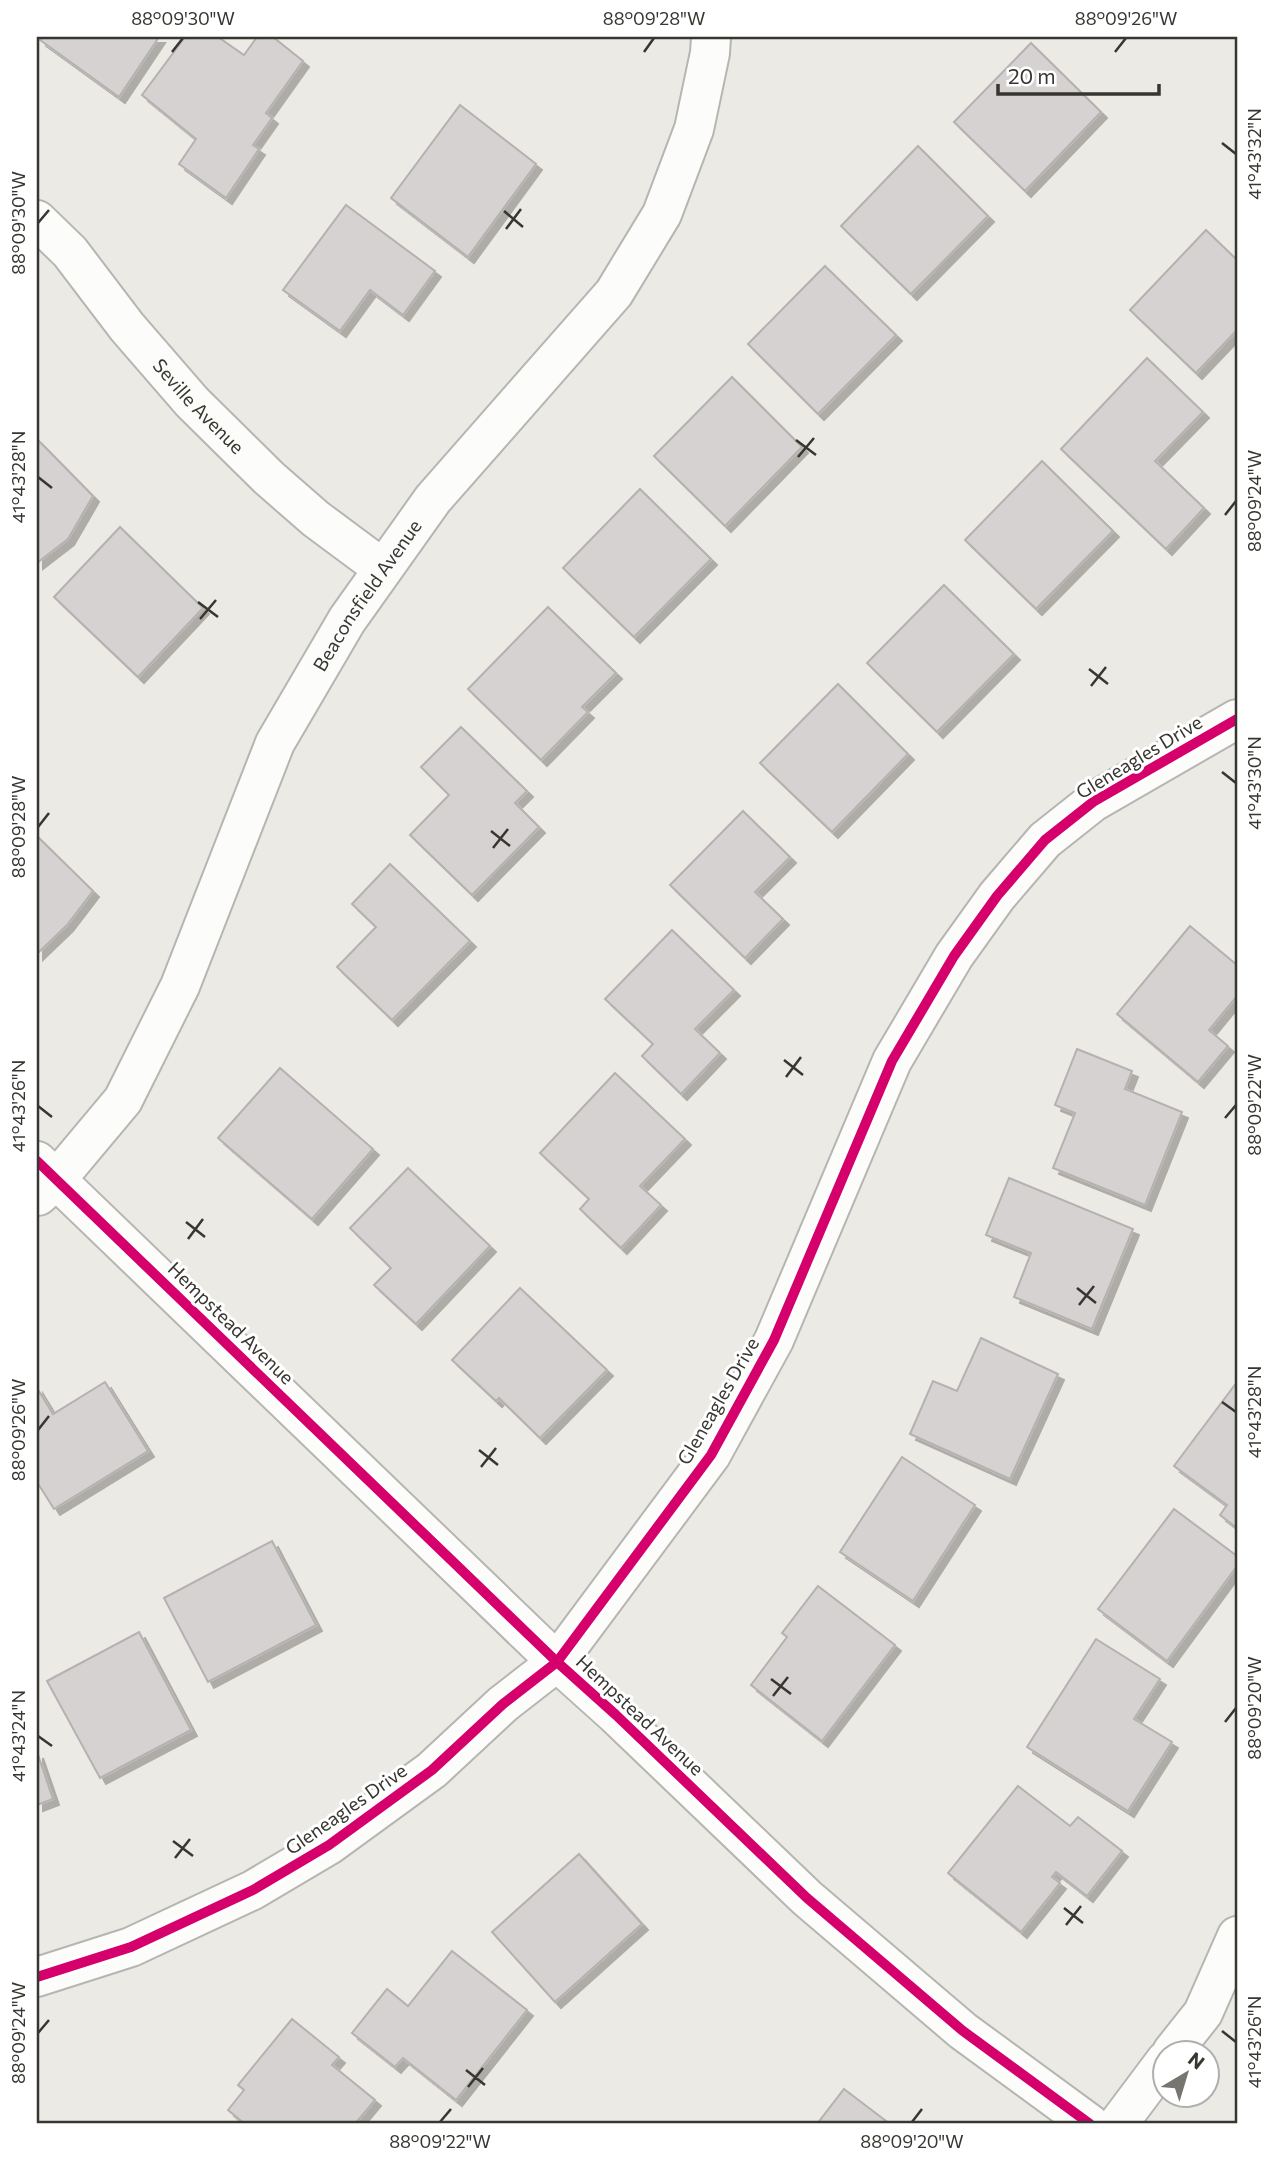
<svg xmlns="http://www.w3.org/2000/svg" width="1274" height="2161" font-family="Commissioner,sans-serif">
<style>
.building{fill:#d5d2d1;stroke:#b4b1b0;stroke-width:2;filter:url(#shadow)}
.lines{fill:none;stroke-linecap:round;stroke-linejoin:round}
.minor-casing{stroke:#b7b5b1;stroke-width:42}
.minor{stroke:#fcfcfb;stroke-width:38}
.cycleway-casing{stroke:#fff;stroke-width:15}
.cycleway{stroke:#d6006c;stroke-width:10}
.ticks{fill:none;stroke:#373631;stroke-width:2.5}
.labels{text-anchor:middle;stroke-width:6;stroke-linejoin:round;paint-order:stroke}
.street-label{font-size:19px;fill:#373631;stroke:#fff}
.neatline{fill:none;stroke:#373631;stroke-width:2.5}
.ticks-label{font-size:18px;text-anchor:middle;fill:#373631}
</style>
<defs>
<filter id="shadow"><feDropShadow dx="6" dy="6" stdDeviation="0" flood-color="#0004"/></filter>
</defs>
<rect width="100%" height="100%" fill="#eceae4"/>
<g class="building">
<polygon points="43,37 159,37 119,97 40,40"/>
<polygon points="185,37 218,37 244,55 257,37 273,37 303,61 266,113 272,118 253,145 259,149 226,198 179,164 196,139 142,95"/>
<polygon points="1031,43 1101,112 1025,191 954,122"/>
<polygon points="460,105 536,164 468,257 391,198"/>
<polygon points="918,146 988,216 911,294 841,226"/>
<polygon points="346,205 435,271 403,315 370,290 340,331 283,290"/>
<polygon points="1206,230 1237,260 1237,330 1196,373 1130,310"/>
<polygon points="825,266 896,335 818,414 748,344"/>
<polygon points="1147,358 1203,412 1155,461 1204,508 1166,549 1061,449"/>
<polygon points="732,377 802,447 725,526 654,456"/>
<polygon points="37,439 93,496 68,539 37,563"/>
<polygon points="1042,461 1113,531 1036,609 965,540"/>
<polygon points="640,489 711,559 634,637 563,568"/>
<polygon points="120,527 203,608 138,677 54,597"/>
<polygon points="944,585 1014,654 937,732 867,663"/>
<polygon points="548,607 616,673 582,707 588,712 541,760 468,689"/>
<polygon points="838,684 908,754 832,832 760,763"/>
<polygon points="461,727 527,791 515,803 539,827 472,895 410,835 449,795 421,767"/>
<polygon points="743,811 790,857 755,892 783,919 745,958 670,885"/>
<polygon points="37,836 93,891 67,925 37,954"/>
<polygon points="390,864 470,941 392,1020 337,967 376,927 352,904"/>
<polygon points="1190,926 1237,965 1237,996 1209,1030 1228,1046 1198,1082 1117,1014"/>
<polygon points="672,930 734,990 695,1029 720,1053 681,1094 642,1056 653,1044 605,999"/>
<polygon points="1077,1049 1132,1071 1125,1089 1182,1112 1145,1205 1053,1168 1075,1113 1055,1105"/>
<polygon points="280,1068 373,1149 312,1219 218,1138"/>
<polygon points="615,1073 685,1139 640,1186 661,1205 621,1248 580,1209 589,1199 540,1153"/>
<polygon points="408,1168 490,1246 416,1324 374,1285 391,1268 350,1228"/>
<polygon points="1009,1178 1133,1229 1092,1329 1014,1297 1031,1253 986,1235"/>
<polygon points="520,1288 607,1370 540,1438 499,1398 496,1401 452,1360"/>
<polygon points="981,1338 1058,1374 1010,1479 910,1434 933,1381 957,1391"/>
<polygon points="105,1382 148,1451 54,1509 37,1482 37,1388 53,1414"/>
<polygon points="1237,1382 1237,1528 1220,1515 1227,1505 1174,1466"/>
<polygon points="902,1457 975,1505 913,1601 840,1552"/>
<polygon points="1174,1509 1237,1556 1237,1566 1167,1661 1098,1609"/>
<polygon points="272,1541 316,1625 208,1682 164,1598"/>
<polygon points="818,1586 895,1645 822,1741 751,1685 787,1637 782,1633"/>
<polygon points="139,1632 191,1730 100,1778 47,1681"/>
<polygon points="1096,1639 1160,1679 1134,1719 1172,1742 1128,1811 1027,1747"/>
<polygon points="37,1752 53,1799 37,1805"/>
<polygon points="1018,1786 1070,1826 1078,1817 1122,1851 1087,1896 1056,1872 1052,1877 1060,1883 1021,1932 948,1873"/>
<polygon points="579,1854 642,1924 555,2002 492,1932"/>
<polygon points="452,1951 527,2010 456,2100 403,2058 395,2067 352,2033 387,1989 408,2006"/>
<polygon points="292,2019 339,2057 332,2065 375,2100 355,2124 245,2124 228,2110 244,2090 238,2085"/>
<polygon points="844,2089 890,2124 817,2124"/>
</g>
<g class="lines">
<defs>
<g id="minor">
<path id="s1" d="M37,220L70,252L127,327L192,402L269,478L316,519L382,568"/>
<polyline points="37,1161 557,1662 616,1715 807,1898 963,2031 1090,2124"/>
<path id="s2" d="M38,1196L56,1180L123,1100L180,986L275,743L347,620L433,499L614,293L662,214L694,129L710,53L711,37"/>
<polyline points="37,1977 131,1947 253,1890 329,1845 432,1770 503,1704 557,1662 711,1455 774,1340 892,1061 954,956 997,896 1045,840 1093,802 1237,719"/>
<polyline points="1172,2052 1203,2013 1237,1936"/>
<polyline points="1118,2124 1166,2060"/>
</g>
</defs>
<use href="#minor" class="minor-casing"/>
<use href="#minor" class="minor"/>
<defs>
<g id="cycleway">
<polyline points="37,1161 557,1662 616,1715 807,1898 963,2031 1090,2124"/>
<polyline points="37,1977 131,1947 253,1890 329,1845 432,1770 503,1704 557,1662 711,1455 774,1340 892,1061 954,956 997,896 1045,840 1093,802 1237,719"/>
</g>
</defs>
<use href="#cycleway" class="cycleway-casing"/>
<use href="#cycleway" class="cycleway"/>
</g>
<path class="ticks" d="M172,52L183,38M644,52L654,38M1115,52L1126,38M1222,143L1236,154M504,211L523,227M38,223L49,210M506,229L521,209M796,440L816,455M798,457L814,438M38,477L52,488M1225,515L1236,501M198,602L218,617M200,619L216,600M1089,669L1108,684M1091,686L1106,667M1222,772L1236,783M38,827L49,813M491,831L510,846M493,848L508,829M784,1060L803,1075M786,1077L801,1057M38,1106L52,1117M1225,1118L1236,1105M186,1222L205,1237M188,1239L203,1219M1077,1288L1096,1303M1079,1305L1094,1286M1222,1402L1236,1412M38,1430L49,1416M479,1450L498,1465M481,1467L496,1448M771,1679L791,1694M773,1696L788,1677M1225,1722L1236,1708M38,1736L52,1746M173,1841L193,1856M175,1858L190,1839M1064,1908L1083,1923M1066,1925L1081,1906M1222,2031L1236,2042M38,2033L49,2020M466,2070L485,2085M468,2087L483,2068M440,2122L451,2109M912,2122L922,2109"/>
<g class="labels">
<g class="street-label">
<text dy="7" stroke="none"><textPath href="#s1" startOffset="247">Seville Avenue</textPath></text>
<text dy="7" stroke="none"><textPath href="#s2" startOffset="691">Beaconsfield Avenue</textPath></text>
<text transform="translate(1139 757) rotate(-31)" y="7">Gleneagles Drive</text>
<text transform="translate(231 1323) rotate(44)" y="7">Hempstead Avenue</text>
<text transform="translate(718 1401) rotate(-60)" y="7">Gleneagles Drive</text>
<text transform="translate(640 1715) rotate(43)" y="7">Hempstead Avenue</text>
<text transform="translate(346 1809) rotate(-35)" y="7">Gleneagles Drive</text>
</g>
</g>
<rect width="1274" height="2161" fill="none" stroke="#ffffff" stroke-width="77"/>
<g transform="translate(1186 2074) rotate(38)"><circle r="33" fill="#ffffff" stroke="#afafad" stroke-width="2"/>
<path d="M0-5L12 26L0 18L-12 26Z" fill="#767570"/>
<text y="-10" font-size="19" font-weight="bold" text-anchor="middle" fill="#373631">N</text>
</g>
<path d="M998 84v10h161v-10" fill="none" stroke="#373631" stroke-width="3.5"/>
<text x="1008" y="84" font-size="21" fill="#373631" stroke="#ffffff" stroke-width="5" paint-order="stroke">20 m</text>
<rect x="38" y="38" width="1198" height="2084" class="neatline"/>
<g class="ticks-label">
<text x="183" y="25">88°09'30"W</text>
<text x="654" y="25">88°09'28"W</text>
<text x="1126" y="25">88°09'26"W</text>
<text transform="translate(1255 154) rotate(-90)" y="6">41°43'32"N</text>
<text transform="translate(19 223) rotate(-90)" y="6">88°09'30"W</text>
<text transform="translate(19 477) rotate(-90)" y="6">41°43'28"N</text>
<text transform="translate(1255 501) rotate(-90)" y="6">88°09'24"W</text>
<text transform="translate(1255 783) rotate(-90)" y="6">41°43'30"N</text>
<text transform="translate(19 827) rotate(-90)" y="6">88°09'28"W</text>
<text transform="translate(1255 1105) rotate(-90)" y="6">88°09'22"W</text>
<text transform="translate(19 1106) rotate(-90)" y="6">41°43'26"N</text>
<text transform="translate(1255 1412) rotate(-90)" y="6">41°43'28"N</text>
<text transform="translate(19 1430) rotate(-90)" y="6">88°09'26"W</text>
<text transform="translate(1255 1708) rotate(-90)" y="6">88°09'20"W</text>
<text transform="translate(19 1736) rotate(-90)" y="6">41°43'24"N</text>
<text transform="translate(19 2033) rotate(-90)" y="6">88°09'24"W</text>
<text transform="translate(1255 2042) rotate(-90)" y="6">41°43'26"N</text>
<text x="440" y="2148">88°09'22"W</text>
<text x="912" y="2148">88°09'20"W</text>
</g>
</svg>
